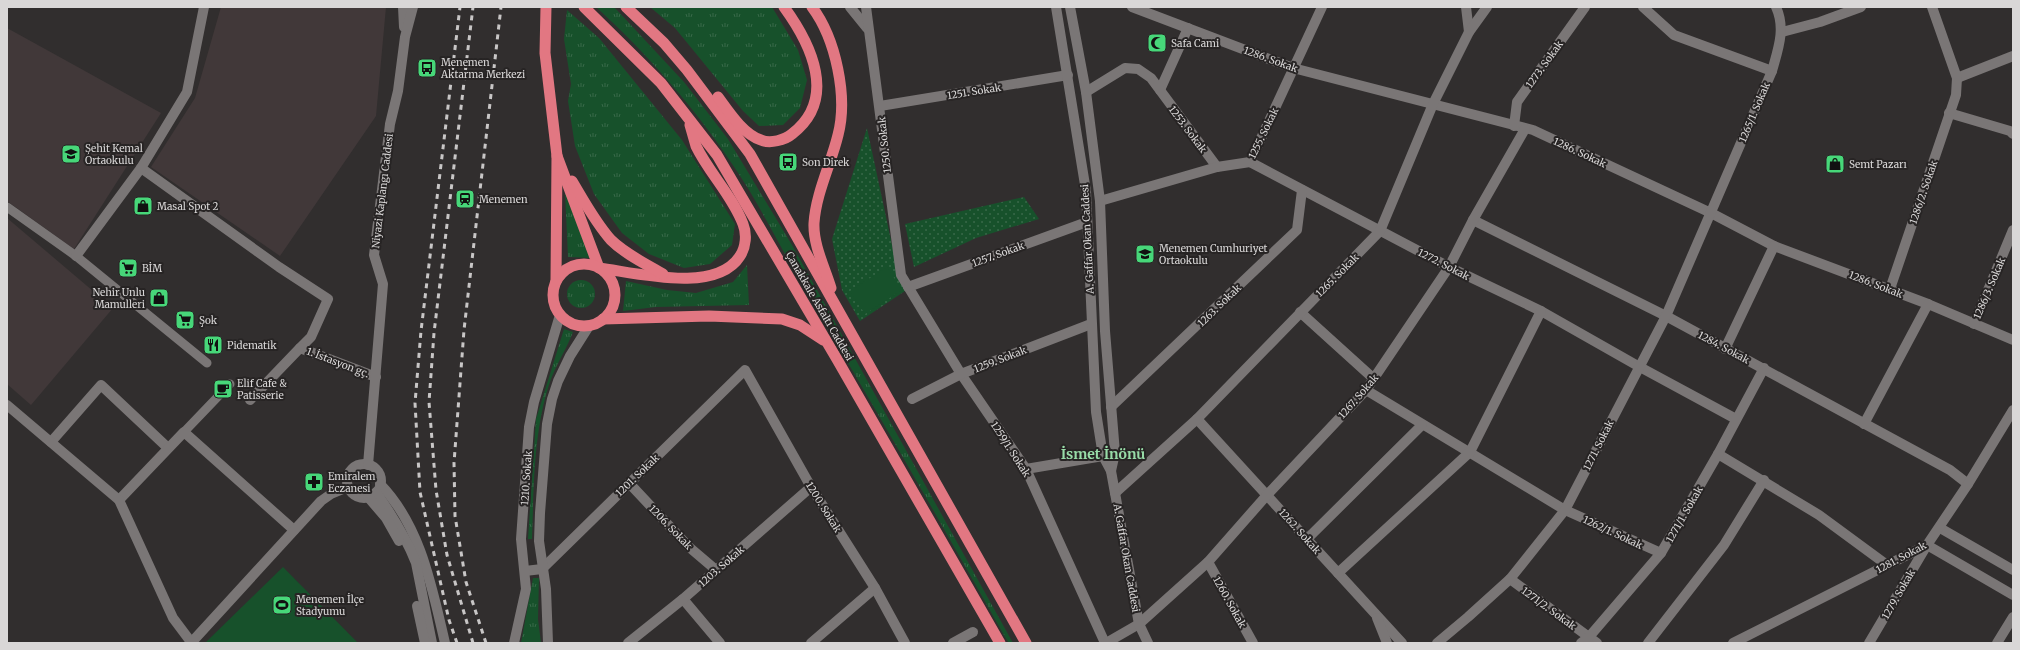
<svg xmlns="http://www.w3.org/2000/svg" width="2020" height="650" font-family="Merriweather,serif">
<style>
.built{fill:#413839}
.grass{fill:url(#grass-tufts)}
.park{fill:url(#park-dots)}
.pitch{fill:#17512b}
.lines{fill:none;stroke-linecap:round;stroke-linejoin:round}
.pedestrian{stroke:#7a7676;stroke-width:9}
.minor{stroke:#7a7676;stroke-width:10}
.tertiary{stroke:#7a7676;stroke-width:10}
.trunk{stroke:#e27782;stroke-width:11}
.rail{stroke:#c8c6c6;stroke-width:3;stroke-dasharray:5 5;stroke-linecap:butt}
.labels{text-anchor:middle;stroke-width:4;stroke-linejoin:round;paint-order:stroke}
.poi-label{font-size:10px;fill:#d9d7d7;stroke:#272424;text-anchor:start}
.street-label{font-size:10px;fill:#d9d7d7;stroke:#272424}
.district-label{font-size:14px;font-weight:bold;fill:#98dca8;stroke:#272424}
</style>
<defs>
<pattern id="grass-tufts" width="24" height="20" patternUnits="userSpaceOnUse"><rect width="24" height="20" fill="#17512b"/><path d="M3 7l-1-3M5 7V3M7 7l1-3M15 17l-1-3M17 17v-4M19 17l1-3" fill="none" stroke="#386949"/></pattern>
<pattern id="park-dots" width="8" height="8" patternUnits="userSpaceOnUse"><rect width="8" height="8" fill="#17512b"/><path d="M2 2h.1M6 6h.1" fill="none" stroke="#386949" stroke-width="1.8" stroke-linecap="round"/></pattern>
</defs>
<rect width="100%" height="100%" fill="#312e2e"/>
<g class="built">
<polygon points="221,7 386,7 376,116 280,256 151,167 195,98"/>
<polygon points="7,28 161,113 74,249 7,201"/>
<polygon points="7,218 113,308 31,405 7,384"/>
</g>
<g class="grass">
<path d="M596,7H613L616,9L684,82L728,139L792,245L1013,643H1009L1005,637C942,525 878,413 812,302C790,265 771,227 749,190C707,122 655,61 596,7Z"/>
<polygon points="650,7 772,7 798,50 807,80 800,108 783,125 759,126 743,111 675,28"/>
<polygon points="567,10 599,38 682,140 735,224 732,245 710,264 684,268 649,254 622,233 594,194 575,146 568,101 571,84 564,39"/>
<polygon points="565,192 592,258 568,257"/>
<polygon points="747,265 749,305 656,307 623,311 626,281 667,290 696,293 733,282"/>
<circle cx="581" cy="294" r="14"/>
<path d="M564,329L573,332C567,348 557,363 551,379C533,430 534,487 532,539H528L536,419Z"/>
<polygon points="533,578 539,578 538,619 541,643 521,643"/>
</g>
<g class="park">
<polygon points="867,128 898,273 905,291 860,321 842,290 832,239"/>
<polygon points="1024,197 1039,219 976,238 914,267 905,224"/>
</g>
<g class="pitch">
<polygon points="887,267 902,290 865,314 850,291"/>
<polygon points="283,567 358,643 205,643"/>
</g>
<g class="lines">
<g class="pedestrian">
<polyline points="7,207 76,256 207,363"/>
<polyline points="184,432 230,384"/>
</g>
<g class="minor">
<polyline points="850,7 867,28"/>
<polyline points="866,7 901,275 961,374 1026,469 1105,643"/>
<polyline points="1132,7 1293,68 1533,130 1711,213 1774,246 1928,304 2013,340"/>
<polyline points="1466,7 1469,32"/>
<polyline points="1643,7 1674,35 1772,71"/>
<polyline points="1782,32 1820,22 1861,7"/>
<polyline points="1957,78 2013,56"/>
<polyline points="1160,90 1188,28"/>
<polyline points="1086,92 1125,68 1138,69 1151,78 1217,167"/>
<polyline points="880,106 1068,75"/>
<polyline points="1949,113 2010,131 2013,134"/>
<polyline points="1514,126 1517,102 1585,7"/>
<polyline points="1250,162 1449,267 1541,311 1638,366 1736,419"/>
<polyline points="141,168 279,267 328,299 311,337 300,348 376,377"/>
<polyline points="1100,201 1217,167 1250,162 1322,7"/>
<polyline points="1473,220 1666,316 1950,470 1968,484"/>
<polyline points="908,287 1087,222"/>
<polyline points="1890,289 1956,95 1957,78 1932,7"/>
<polyline points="1300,312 1374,379"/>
<polyline points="1974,324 2013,230"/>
<polyline points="1725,349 1774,246"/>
<polyline points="1366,390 1565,510 1661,553"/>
<polyline points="912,399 961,374 1091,324"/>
<polyline points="250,400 300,348"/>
<polyline points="1111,407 1297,230 1302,190"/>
<polyline points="1197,419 1402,643"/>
<polyline points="1864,424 1928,304"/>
<polyline points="51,442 101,385 168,448"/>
<polyline points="1718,454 1819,515 1887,565"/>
<polyline points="1026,469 1103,456"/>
<polyline points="629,483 689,547 716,570"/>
<polyline points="1115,493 1197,419 1380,231 1433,104 1469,32 1487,7"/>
<polyline points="119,500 184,432 294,530"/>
<polyline points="1940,528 2013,570"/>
<polyline points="1307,539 1422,425"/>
<polyline points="1927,545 2013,595"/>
<polyline points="1208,562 1253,643"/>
<polyline points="525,571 542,569 745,370 811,487 875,588 905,643"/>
<polyline points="1338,573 1470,452 1541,311"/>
<polyline points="1510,579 1597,643"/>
<polyline points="683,599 720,643"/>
<polyline points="1377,618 1387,643"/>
<polyline points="628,643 683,599 811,487"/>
<polyline points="811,643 875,588"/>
<polyline points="953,643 973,632"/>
<polyline points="1106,643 1139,624 1208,562 1267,495 1366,390 1449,267 1473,220 1525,129"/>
<path d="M1437,643L1468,617L1510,579L1565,510L1666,316L1772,71C1778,49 1786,29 1776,7"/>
<polyline points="1581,643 1589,637 1661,553 1718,454 1764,368"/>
<polyline points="1648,643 1724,545 1764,480"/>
<polyline points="1733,643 1927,545 1968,484 2013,410"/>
<polyline points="1869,643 1927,545"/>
</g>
<g class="tertiary">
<polyline points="403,7 404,27"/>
<polyline points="1056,7 1086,191 1096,412 1103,456 1111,471 1115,493 1139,624 1148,643"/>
<polyline points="1070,7 1086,92 1100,201 1105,331 1115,453 1111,471"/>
<polyline points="76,256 141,168 187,92 204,7"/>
<polyline points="7,405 119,500 173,618 191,642"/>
<circle cx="364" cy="481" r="17"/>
<polyline points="368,465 383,284 374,255 390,124 398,91 405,37 413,7"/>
<path d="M380,484C421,526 432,588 445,643"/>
<path d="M376,492C392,515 406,537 416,563L432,643"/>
<polyline points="368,497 386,518 399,541"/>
<polyline points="417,606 425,643"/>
<polyline points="191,643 321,501 331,494 348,487"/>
<polyline points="514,643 526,589 521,539 529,427 534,402 560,315"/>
<polyline points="548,643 546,589 539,541 540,513 547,424 552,399 558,381 570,356 589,326"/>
<polyline points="1997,643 2013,617"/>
</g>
<g class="trunk">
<polyline points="546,7 545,53 557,156 556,281"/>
<polyline points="584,7 661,83 717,155 838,361 1000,643"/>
<polyline points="626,7 664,43 687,70 750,154 1026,643"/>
<path d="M812,7C836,39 848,97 838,135C831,164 816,193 814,223C813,245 825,268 831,288"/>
<path d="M718,97C729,112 743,134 761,140C770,144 785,140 792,134C838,99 811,44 784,7"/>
<path d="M557,156L599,268C637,273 716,294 740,256C746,247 747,234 743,224C732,195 709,173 696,146C694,139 692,132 690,125"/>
<path d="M572,181C584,201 595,222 611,240C625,254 646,264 663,274"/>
<circle cx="584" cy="295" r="31"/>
<polyline points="603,319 709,316 782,319 800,325 823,340"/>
</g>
<g class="rail">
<polyline points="457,643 449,620 420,492 415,403 421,331 460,7"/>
<polyline points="473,643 447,555 436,490 429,402 434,333 473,7"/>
<polyline points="486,643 466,582 455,516 454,463 464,330 501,7"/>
</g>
</g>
<defs>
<symbol id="mosque-square" viewBox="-11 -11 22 22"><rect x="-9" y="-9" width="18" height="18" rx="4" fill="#47d779" stroke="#272424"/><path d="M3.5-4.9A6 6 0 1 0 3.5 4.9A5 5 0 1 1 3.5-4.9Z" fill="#111"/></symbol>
<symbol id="bus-square" viewBox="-11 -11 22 22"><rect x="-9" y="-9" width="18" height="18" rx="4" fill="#47d779" stroke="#272424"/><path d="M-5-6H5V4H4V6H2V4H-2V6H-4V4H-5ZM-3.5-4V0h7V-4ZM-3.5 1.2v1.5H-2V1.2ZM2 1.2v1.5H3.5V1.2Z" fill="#111"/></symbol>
<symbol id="school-square" viewBox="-11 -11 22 22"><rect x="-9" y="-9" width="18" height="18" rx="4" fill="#47d779" stroke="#272424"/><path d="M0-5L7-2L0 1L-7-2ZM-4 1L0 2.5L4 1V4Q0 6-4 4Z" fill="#111"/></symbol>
<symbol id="shop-square" viewBox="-11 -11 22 22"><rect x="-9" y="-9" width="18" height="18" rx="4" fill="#47d779" stroke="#272424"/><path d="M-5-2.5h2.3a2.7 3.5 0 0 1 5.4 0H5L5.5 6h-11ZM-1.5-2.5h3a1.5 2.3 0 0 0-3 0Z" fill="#111"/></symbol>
<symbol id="station-square" viewBox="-11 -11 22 22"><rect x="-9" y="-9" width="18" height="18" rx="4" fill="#47d779" stroke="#272424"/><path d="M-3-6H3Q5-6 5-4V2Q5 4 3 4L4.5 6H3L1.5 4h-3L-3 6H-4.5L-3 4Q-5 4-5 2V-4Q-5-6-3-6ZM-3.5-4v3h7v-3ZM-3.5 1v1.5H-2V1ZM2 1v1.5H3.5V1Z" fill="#111"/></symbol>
<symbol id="supermarket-square" viewBox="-11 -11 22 22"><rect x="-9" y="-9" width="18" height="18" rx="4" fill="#47d779" stroke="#272424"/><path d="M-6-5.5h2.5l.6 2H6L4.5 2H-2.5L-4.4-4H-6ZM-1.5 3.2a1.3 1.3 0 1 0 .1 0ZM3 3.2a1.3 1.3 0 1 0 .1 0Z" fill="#111"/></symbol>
<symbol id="restaurant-square" viewBox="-11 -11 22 22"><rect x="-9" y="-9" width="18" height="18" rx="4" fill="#47d779" stroke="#272424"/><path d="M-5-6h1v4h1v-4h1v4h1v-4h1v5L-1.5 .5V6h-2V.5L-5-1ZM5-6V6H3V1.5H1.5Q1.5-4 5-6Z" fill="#111"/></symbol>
<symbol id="cafe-square" viewBox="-11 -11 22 22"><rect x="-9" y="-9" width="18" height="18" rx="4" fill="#47d779" stroke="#272424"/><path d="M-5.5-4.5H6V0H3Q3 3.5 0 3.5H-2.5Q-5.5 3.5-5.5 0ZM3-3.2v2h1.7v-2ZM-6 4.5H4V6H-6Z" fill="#111"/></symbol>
<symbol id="pharmacy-square" viewBox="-11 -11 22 22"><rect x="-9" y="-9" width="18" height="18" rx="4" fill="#47d779" stroke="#272424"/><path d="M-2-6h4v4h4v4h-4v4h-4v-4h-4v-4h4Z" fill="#111"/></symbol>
<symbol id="stadium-square" viewBox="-11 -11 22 22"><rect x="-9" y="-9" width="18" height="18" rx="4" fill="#47d779" stroke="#272424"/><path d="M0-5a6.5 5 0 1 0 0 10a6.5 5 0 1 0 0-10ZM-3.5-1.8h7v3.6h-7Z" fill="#111"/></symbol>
</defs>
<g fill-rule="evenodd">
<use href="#mosque-square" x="1146" y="32" width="22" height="22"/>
<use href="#bus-square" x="416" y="57" width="22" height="22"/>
<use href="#school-square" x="60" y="143" width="22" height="22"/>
<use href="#bus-square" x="777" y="151" width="22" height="22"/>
<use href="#shop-square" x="1824" y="153" width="22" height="22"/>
<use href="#station-square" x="454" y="188" width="22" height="22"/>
<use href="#shop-square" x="132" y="195" width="22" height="22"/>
<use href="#school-square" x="1134" y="243" width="22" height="22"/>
<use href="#supermarket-square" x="117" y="257" width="22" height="22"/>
<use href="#shop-square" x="148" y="287" width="22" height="22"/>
<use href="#supermarket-square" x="174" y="309" width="22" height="22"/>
<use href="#restaurant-square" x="202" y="334" width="22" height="22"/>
<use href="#cafe-square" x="212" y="378" width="22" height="22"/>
<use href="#pharmacy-square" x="303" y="471" width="22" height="22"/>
<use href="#stadium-square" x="271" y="594" width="22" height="22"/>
</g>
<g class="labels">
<g class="poi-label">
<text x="1171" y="47">Safa Cami</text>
<text x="441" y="66">Menemen<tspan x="441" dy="12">Aktarma Merkezi</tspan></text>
<text x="85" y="152">Şehit Kemal<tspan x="85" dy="12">Ortaokulu</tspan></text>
<text x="802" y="166">Son Direk</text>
<text x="1849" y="168">Semt Pazarı</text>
<text x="479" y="203">Menemen</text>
<text x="157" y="210">Masal Spot 2</text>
<text x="1159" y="252">Menemen Cumhuriyet<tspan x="1159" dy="12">Ortaokulu</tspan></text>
<text x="142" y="272">BİM</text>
<text x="145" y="296" text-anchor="end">Nehir Unlu<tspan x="145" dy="12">Mamulleri</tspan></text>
<text x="199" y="324">Şok</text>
<text x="227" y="349">Pidematik</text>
<text x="237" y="387">Elif Cafe &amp;<tspan x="237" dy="12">Patisserie</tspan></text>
<text x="328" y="480">Emiralem<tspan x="328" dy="12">Eczanesi</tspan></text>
<text x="296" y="603">Menemen İlçe<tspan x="296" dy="12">Stadyumu</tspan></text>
</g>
<g class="street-label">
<text transform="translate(1271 59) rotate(20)" y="4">1286. Sokak</text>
<text transform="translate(1544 64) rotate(-54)" y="4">1273. Sokak</text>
<text transform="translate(974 91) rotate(-9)" y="4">1251. Sokak</text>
<text transform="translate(1754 112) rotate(-67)" y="4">1265/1. Sokak</text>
<text transform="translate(1188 129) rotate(53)" y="4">1253. Sokak</text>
<text transform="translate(1263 133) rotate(-64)" y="4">1255. Sokak</text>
<text transform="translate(884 145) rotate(-96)" y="4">1250. Sokak</text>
<text transform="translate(1580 152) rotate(25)" y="4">1286. Sokak</text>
<text transform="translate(382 191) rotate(-83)" y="4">Niyazi Kaplangı Caddesi</text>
<text transform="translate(1923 192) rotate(-71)" y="4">1286/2. Sokak</text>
<text transform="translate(1087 239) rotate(-93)" y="4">A. Gaffar Okan Caddesi</text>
<text transform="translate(998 254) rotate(-20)" y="4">1257. Sokak</text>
<text transform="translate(1444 264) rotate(27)" y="4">1272. Sokak</text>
<text transform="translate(1337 275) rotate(-45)" y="4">1265. Sokak</text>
<text transform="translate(1876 284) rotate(21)" y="4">1286. Sokak</text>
<text transform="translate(1989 288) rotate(-67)" y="4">1286/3. Sokak</text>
<text transform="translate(1219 305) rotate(-44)" y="4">1263. Sokak</text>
<text transform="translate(820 306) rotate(60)" y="4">Çanakkale Asfaltı Caddesi</text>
<text transform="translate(1724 347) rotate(28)" y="4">1284. Sokak</text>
<text transform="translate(1000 359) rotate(-21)" y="4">1259. Sokak</text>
<text transform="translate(338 362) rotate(21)" y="4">1. İstasyon gç.</text>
<text transform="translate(1358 396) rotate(-49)" y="4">1267. Sokak</text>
<text transform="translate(1598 445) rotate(-63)" y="4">1271. Sokak</text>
<text transform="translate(1011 449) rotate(57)" y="4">1259/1. Sokak</text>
<text transform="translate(637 475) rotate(-44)" y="4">1201. Sokak</text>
<text transform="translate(526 478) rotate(-86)" y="4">1210. Sokak</text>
<text transform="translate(824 507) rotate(58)" y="4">1200. Sokak</text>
<text transform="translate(1684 514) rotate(-60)" y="4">1271/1. Sokak</text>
<text transform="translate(671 527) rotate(46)" y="4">1206. Sokak</text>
<text transform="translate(1300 531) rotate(48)" y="4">1262. Sokak</text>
<text transform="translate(1613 532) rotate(25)" y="4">1262/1. Sokak</text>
<text transform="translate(1901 557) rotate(-28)" y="4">1281. Sokak</text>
<text transform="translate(1127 558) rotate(80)" y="4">A. Gaffar Okan Caddesi</text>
<text transform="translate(721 566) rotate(-41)" y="4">1203. Sokak</text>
<text transform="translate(1898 594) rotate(-60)" y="4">1279. Sokak</text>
<text transform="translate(1230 602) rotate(61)" y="4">1260. Sokak</text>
<text transform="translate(1549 608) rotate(36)" y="4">1271/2. Sokak</text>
</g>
<g class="district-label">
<text x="1103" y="459">İsmet İnönü</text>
</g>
</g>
<rect width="2020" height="650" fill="none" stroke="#d9d7d7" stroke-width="16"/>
</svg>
